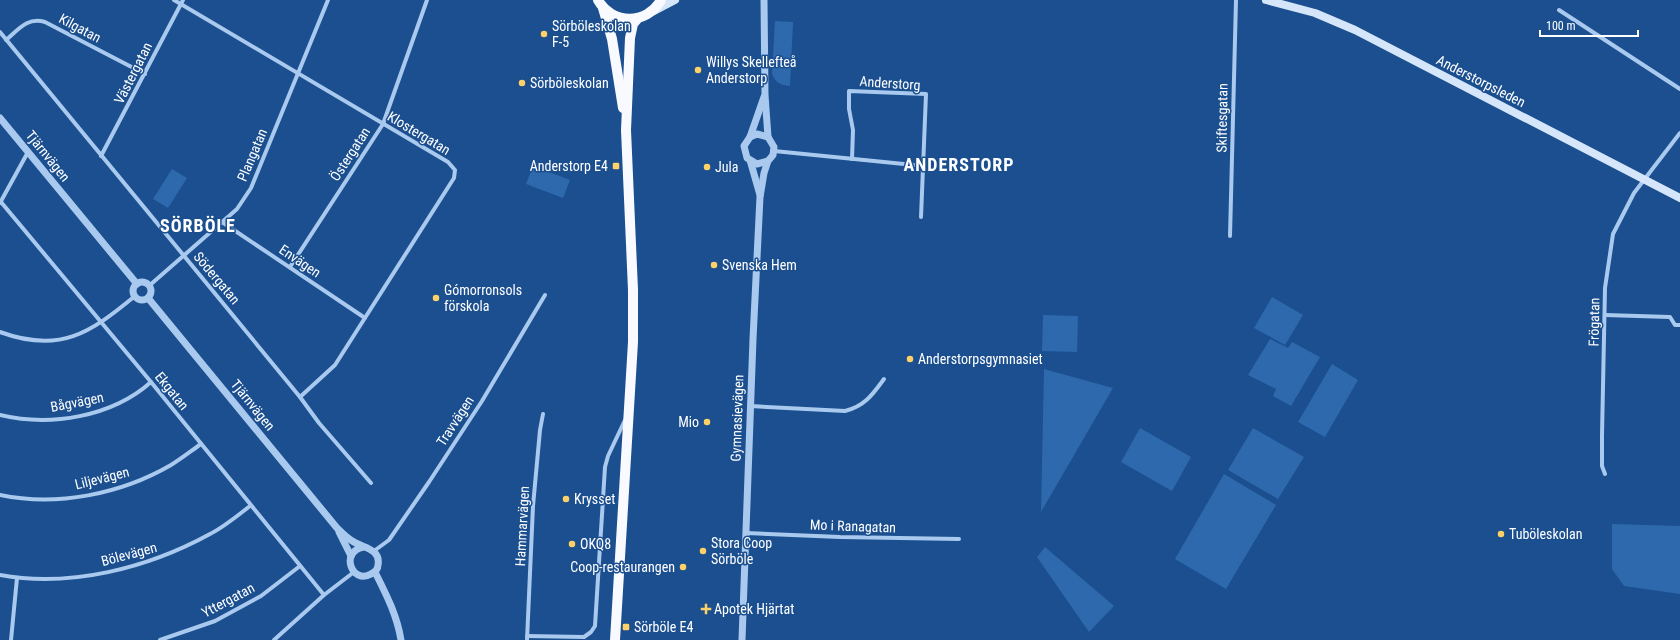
<svg xmlns="http://www.w3.org/2000/svg" width="1680" height="640" font-family="'Roboto Condensed',sans-serif">
<style>
.green{fill:#2e69ad}
.lines{fill:none;stroke-linecap:round;stroke-linejoin:round}
.minor{stroke:#a9c9ee;stroke-width:4}
.tertiary{stroke:#a9c9ee;stroke-width:7}
.secondary{stroke:#d6e6fa;stroke-width:8}
.trunk{stroke:#f8faff;stroke-width:10}
.poi-dot{fill:#ffd166;stroke:#1b4f8f;stroke-width:1.5}
.labels{text-anchor:middle;stroke-width:3;stroke-linejoin:round;paint-order:stroke}
.poi-label{font-size:14px;fill:#fff;stroke:#1b4f8f;text-anchor:start}
.street-label{font-size:14px;fill:#fff;stroke:#1b4f8f}
.district-label{font-size:18px;font-weight:bold;letter-spacing:1px;fill:#fff;stroke:#1b4f8f}
</style>
<rect width="100%" height="100%" fill="#1b4f8f"/>
<g class="green">
<path d="M775,21L793,22L790,86C780,85 776,83 772,74Z"/>
<polygon points="533,166 570,180 563,198 526,184"/>
<polygon points="172,169 187,178 168,208 153,199"/>
<polygon points="1272,297 1303,315 1285,345 1254,328"/>
<polygon points="1043,315 1078,316 1077,352 1042,351"/>
<polygon points="1270,339 1288,348 1292,342 1320,357 1291,406 1273,396 1276,389 1248,375"/>
<polygon points="1332,364 1358,380 1325,437 1298,422"/>
<polygon points="1044,369 1113,388 1041,512"/>
<polygon points="1140,428 1191,457 1172,491 1121,462"/>
<polygon points="1253,428 1304,457 1278,499 1228,470"/>
<polygon points="1224,474 1276,505 1226,589 1175,559"/>
<polygon points="1612,524 1680,526 1680,594 1624,586 1612,569"/>
<polygon points="1045,547 1114,606 1089,632 1037,557"/>
</g>
<g class="lines">
<g class="minor">
<polyline points="174,0 448,162 455,170 454,178 335,365 300,397"/>
<polyline points="1559,10 1680,89"/>
<polyline points="0,32 300,397 319,423 371,483"/>
<path d="M6,40C19,29 27,17 45,22L145,74"/>
<polyline points="774,151 924,166"/>
<polyline points="101,156 183,0"/>
<polyline points="852,159 853,130 849,109 849,91 926,94 921,217"/>
<polyline points="1,202 151,382 324,595"/>
<polyline points="0,203 28,152"/>
<polyline points="222,222 365,318"/>
<polyline points="1230,236 1236,0"/>
<polyline points="290,267 383,124 427,0"/>
<polyline points="150,285 237,209 251,188 328,0"/>
<polyline points="1605,315 1670,317 1675,325 1680,325"/>
<path d="M0,332C60,354 90,333 135,296"/>
<path d="M750,406L845,411C865,406 873,394 884,379"/>
<path d="M0,415C50,427 112,417 151,382"/>
<polyline points="1605,474 1602,466 1602,435 1605,288 1613,234 1634,193 1680,133"/>
<path d="M0,495C57,507 121,494 171,465C181,459 191,451 201,444"/>
<polyline points="746,533 840,537 959,539"/>
<polyline points="374,551 389,540 429,482 482,401 545,295"/>
<path d="M0,575C70,588 148,568 210,534C224,527 237,516 250,506"/>
<polyline points="527,636 584,637 591,632 595,626 605,467 608,456 625,420"/>
<polyline points="11,640 17,578"/>
<polyline points="160,640 215,621 261,596 300,566"/>
<polyline points="274,640 324,595 354,572"/>
<polyline points="527,640 533,506 540,430 543,414"/>
</g>
<g class="tertiary">
<polyline points="764,0 765,95 768,137"/>
<polyline points="0,118 137,284"/>
<polyline points="750,137 764,97"/>
<polyline points="750,160 760,195"/>
<circle cx="142" cy="291" r="9"/>
<path d="M148,298L337,528C342,533 348,539 354,542C364,548 381,549 378,565C378,569 375,572 371,574C352,585 339,551 364,547"/>
<polyline points="339,532 351,556"/>
<path d="M375,572C386,594 397,615 401,640"/>
<polyline points="742,640 753,339 760,197 764,173 768,161 773,155 774,147 768,137 757,134 750,137 744,146 747,158 757,164 768,161"/>
</g>
<g class="secondary">
<polyline points="1266,0 1315,13 1355,30 1680,198"/>
<polyline points="654,11 675,0"/>
</g>
<g class="trunk">
<path d="M598,0C612,25 647,25 661,0"/>
<polyline points="603,8 612,39 623,108"/>
<polyline points="615,640 633,342 633,290 626,130 630,38 633,24 638,18"/>
</g>
</g>
<g class="poi-dot">
<circle cx="544" cy="34" r="4"/>
<circle cx="698" cy="70" r="4"/>
<circle cx="522" cy="83" r="4"/>
<rect x="612" y="162" width="8" height="8" rx="2"/>
<circle cx="707" cy="167" r="4"/>
<circle cx="714" cy="265" r="4"/>
<circle cx="436" cy="298" r="4"/>
<circle cx="910" cy="359" r="4"/>
<circle cx="707" cy="422" r="4"/>
<circle cx="566" cy="499" r="4"/>
<circle cx="1501" cy="534" r="4"/>
<circle cx="572" cy="544" r="4"/>
<circle cx="703" cy="551" r="4"/>
<circle cx="683" cy="567" r="4"/>
<path d="M704 603h4v4h4v4h-4v4h-4v-4h-4v-4h4z"/>
<rect x="622" y="623" width="8" height="8" rx="2"/>
</g>
<g class="labels">
<g class="poi-label">
<text x="552" y="31">Sörböleskolan<tspan x="552" dy="16">F-5</tspan></text>
<text x="706" y="67">Willys Skellefteå<tspan x="706" dy="16">Anderstorp</tspan></text>
<text x="530" y="88">Sörböleskolan</text>
<text x="608" y="171" text-anchor="end">Anderstorp E4</text>
<text x="715" y="172">Jula</text>
<text x="722" y="270">Svenska Hem</text>
<text x="444" y="295">Gómorronsols<tspan x="444" dy="16">förskola</tspan></text>
<text x="918" y="364">Anderstorpsgymnasiet</text>
<text x="699" y="427" text-anchor="end">Mio</text>
<text x="574" y="504">Krysset</text>
<text x="1509" y="539">Tuböleskolan</text>
<text x="711" y="548">Stora Coop<tspan x="711" dy="16">Sörböle</tspan></text>
<text x="580" y="549">OKQ8</text>
<text x="675" y="572" text-anchor="end">Coop-restaurangen</text>
<text x="714" y="614">Apotek Hjärtat</text>
<text x="634" y="632">Sörböle E4</text>
</g>
<g class="street-label">
<text transform="translate(80 28) rotate(28)" y="5">Kilgatan</text>
<text transform="translate(133 73) rotate(-63)" y="5">Västergatan</text>
<text transform="translate(1481 81) rotate(27)" y="5">Anderstorpsleden</text>
<text transform="translate(890 83) rotate(4)" y="5">Anderstorg</text>
<text transform="translate(1222 118) rotate(-89)" y="5">Skiftesgatan</text>
<text transform="translate(419 133) rotate(31)" y="5">Klostergatan</text>
<text transform="translate(350 154) rotate(-57)" y="5">Östergatan</text>
<text transform="translate(252 155) rotate(-67)" y="5">Plangatan</text>
<text transform="translate(48 156) rotate(51)" y="5">Tjärnvägen</text>
<text transform="translate(300 261) rotate(34)" y="5">Envägen</text>
<text transform="translate(217 278) rotate(50)" y="5">Södergatan</text>
<text transform="translate(1594 322) rotate(-89)" y="5">Frögatan</text>
<text transform="translate(172 391) rotate(51)" y="5">Ekgatan</text>
<text transform="translate(77 402) rotate(-11)" y="5">Bågvägen</text>
<text transform="translate(253 405) rotate(51)" y="5">Tjärnvägen</text>
<text transform="translate(737 418) rotate(-88)" y="5">Gymnasievägen</text>
<text transform="translate(455 421) rotate(-57)" y="5">Travvägen</text>
<text transform="translate(102 478) rotate(-14)" y="5">Liljevägen</text>
<text transform="translate(522 526) rotate(-87)" y="5">Hammarvägen</text>
<text transform="translate(853 526) rotate(2)" y="5">Mo i Ranagatan</text>
<text transform="translate(129 554) rotate(-15)" y="5">Bölevägen</text>
<text transform="translate(228 600) rotate(-28)" y="5">Yttergatan</text>
</g>
<g class="district-label">
<text x="959" y="171">ANDERSTORP</text>
<text x="198" y="232">SÖRBÖLE</text>
</g>
</g>
<path d="M1540 30v6h98v-6" fill="none" stroke="#ffffff" stroke-width="2"/>
<text x="1546" y="30" font-size="12" fill="#ffffff" stroke="#1b4f8f" stroke-width="3" paint-order="stroke">100 m</text>
</svg>
